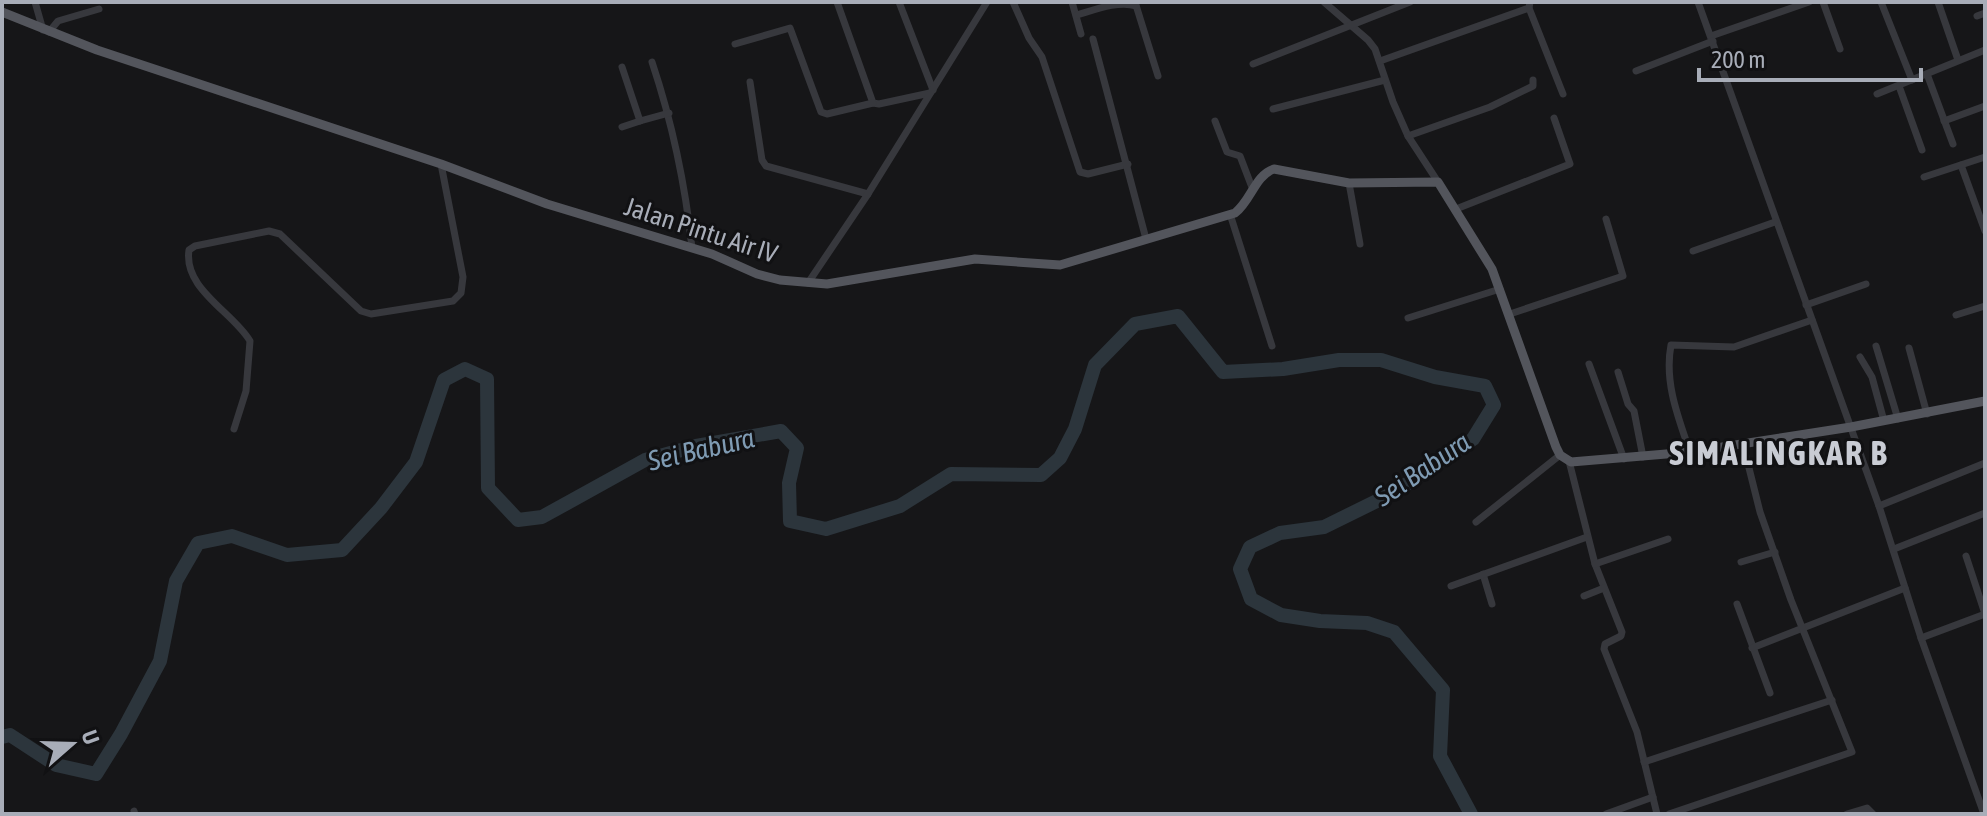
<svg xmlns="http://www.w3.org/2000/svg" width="1987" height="816" font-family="'Asap Condensed',sans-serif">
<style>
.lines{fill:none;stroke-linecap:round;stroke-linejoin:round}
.river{stroke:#2c353c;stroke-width:14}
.minor{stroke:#37383d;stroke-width:7}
.major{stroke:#53555c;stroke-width:9}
.labels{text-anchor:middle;stroke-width:6;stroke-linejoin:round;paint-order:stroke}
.street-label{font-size:26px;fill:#a8adb8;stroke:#111113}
.water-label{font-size:28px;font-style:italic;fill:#7f9bb3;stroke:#111113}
.district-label{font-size:34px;font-weight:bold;letter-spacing:2px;fill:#c9ccd4;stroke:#111113}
</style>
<rect width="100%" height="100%" fill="#161618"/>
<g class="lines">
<polyline class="river" points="2,737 10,735 56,765 96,774 121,734 160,661 176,581 198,543 232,536 287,555 342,550 381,508 416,462 444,380 465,369 487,379 488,488 518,520 542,517 645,460 696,446 781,431 797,448 789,483 790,521 826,529 900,506 951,474 1041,475 1060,458 1075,429 1095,365 1135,324 1178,316 1223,372 1283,369 1339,360 1381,360 1435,377 1485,386 1494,405 1473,439 1395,492 1324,527 1280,533 1250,547 1240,569 1251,599 1281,615 1320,621 1367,623 1394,632 1443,690 1440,756 1471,814"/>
<g class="minor">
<polyline points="35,2 43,30"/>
<polyline points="837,2 873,103 879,104 930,93"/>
<polyline points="899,2 933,90"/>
<polyline points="1013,2 1029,38 1042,57 1080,172 1088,174 1128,164"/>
<polyline points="1072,2 1081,34"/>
<polyline points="1135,2 1158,76"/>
<polyline points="1324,2 1368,40 1375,49 1393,102 1408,136 1438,182"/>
<polyline points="1530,2 1529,8 1563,94"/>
<polyline points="1698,2 1879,506 1921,638 1984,814"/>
<polyline points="1823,2 1840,49"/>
<polyline points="1881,2 1912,80"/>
<polyline points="1938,2 1958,60"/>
<path d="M1077,15C1094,10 1119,0 1136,6"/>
<polyline points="1977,16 1985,13"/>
<polyline points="49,32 58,21 99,9"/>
<polyline points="1711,36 1809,2"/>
<polyline points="1093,39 1146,239"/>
<polyline points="735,44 790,28 821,112 827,114 873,103"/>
<polyline points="1380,61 1529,8"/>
<path d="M652,62C673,125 685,182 692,248"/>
<polyline points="1253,64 1410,2"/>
<polyline points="622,67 640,121 669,113"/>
<polyline points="1636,71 1713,41"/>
<polyline points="1927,74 1953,144"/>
<polyline points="750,82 762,160 766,166 868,194"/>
<polyline points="1899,86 1922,150"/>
<polyline points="1877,94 1985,50"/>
<polyline points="1273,109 1385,80"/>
<polyline points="1215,121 1227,152 1240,156 1253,190"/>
<polyline points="1944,121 1985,106"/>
<polyline points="622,127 640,121"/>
<polyline points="1408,136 1490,107 1533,86 1533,80"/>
<polyline points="1961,165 1985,231"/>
<polyline points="1924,177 1985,157"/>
<polyline points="1349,183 1360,244"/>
<polyline points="1456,209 1570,164 1554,118"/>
<polyline points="1230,214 1272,346"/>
<polyline points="1693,251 1775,222"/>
<polyline points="808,283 868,194 987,2"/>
<polyline points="1806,305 1866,284"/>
<polyline points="1510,314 1623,276 1606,219"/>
<polyline points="1956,315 1985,306"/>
<polyline points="1408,318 1500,289"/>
<polyline points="1876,346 1898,419"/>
<polyline points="1909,348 1927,414"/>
<polyline points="1860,357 1872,377 1884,421"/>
<polyline points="1589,364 1624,459"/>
<polyline points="1618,372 1628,404 1634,411 1643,457"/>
<path d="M234,429L246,391L250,341C233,312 183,289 189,250L195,246L269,231L280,234L361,311L371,314L453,301L461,293L463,277L441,164"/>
<path d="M1690,452C1678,417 1664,382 1671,345L1734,347L1812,320"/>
<polyline points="1569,461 1595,564 1622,632 1621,636 1605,644 1604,649 1637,732 1657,814"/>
<polyline points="1879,506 1985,463"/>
<polyline points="1476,522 1560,455"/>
<polyline points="1894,549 1985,513"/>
<polyline points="1741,562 1775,552"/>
<polyline points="1595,564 1668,539"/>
<polyline points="1483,574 1492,604"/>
<polyline points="1451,586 1587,537"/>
<polyline points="1584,596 1604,588"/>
<polyline points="1737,604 1770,693"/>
<polyline points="1921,638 1985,614 1966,556"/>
<polyline points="1752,648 1905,588"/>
<polyline points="1644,762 1832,700"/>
<polyline points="134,811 135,814"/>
<polyline points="1606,814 1653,797"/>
<polyline points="1669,814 1852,752 1791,600 1760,512 1743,444"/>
<polyline points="1847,814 1867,808 1873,814"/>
</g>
<path class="major" d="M2,12L97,50L441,164L547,204L712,254L757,274L780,280L827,284L975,259L1060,265L1235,213C1251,201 1255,175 1274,169L1349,183L1438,182L1492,269L1556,447L1560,455L1571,462L1690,452L1851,427L1985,401"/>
</g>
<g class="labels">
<g class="street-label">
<text transform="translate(701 230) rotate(18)" y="9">Jalan Pintu Air IV</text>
</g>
<g class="water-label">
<text transform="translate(701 449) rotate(-13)" y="10">Sei Babura</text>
<text transform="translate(1422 469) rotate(-34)" y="10">Sei Babura</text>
</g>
<g class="district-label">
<text x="1779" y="465">SIMALINGKAR B</text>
</g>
</g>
<rect width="1987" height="816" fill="none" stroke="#a8adb8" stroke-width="8"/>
<g transform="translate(72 744) rotate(70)" stroke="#111113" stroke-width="6" paint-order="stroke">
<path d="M0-6L14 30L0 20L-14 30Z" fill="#a8adb8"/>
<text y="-12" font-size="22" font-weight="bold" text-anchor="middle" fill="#a8adb8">U</text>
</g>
<path d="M1699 68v12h222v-12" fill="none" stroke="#a8adb8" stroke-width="4"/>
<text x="1711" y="68" font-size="24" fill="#a8adb8" stroke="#111113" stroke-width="6" paint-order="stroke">200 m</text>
</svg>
